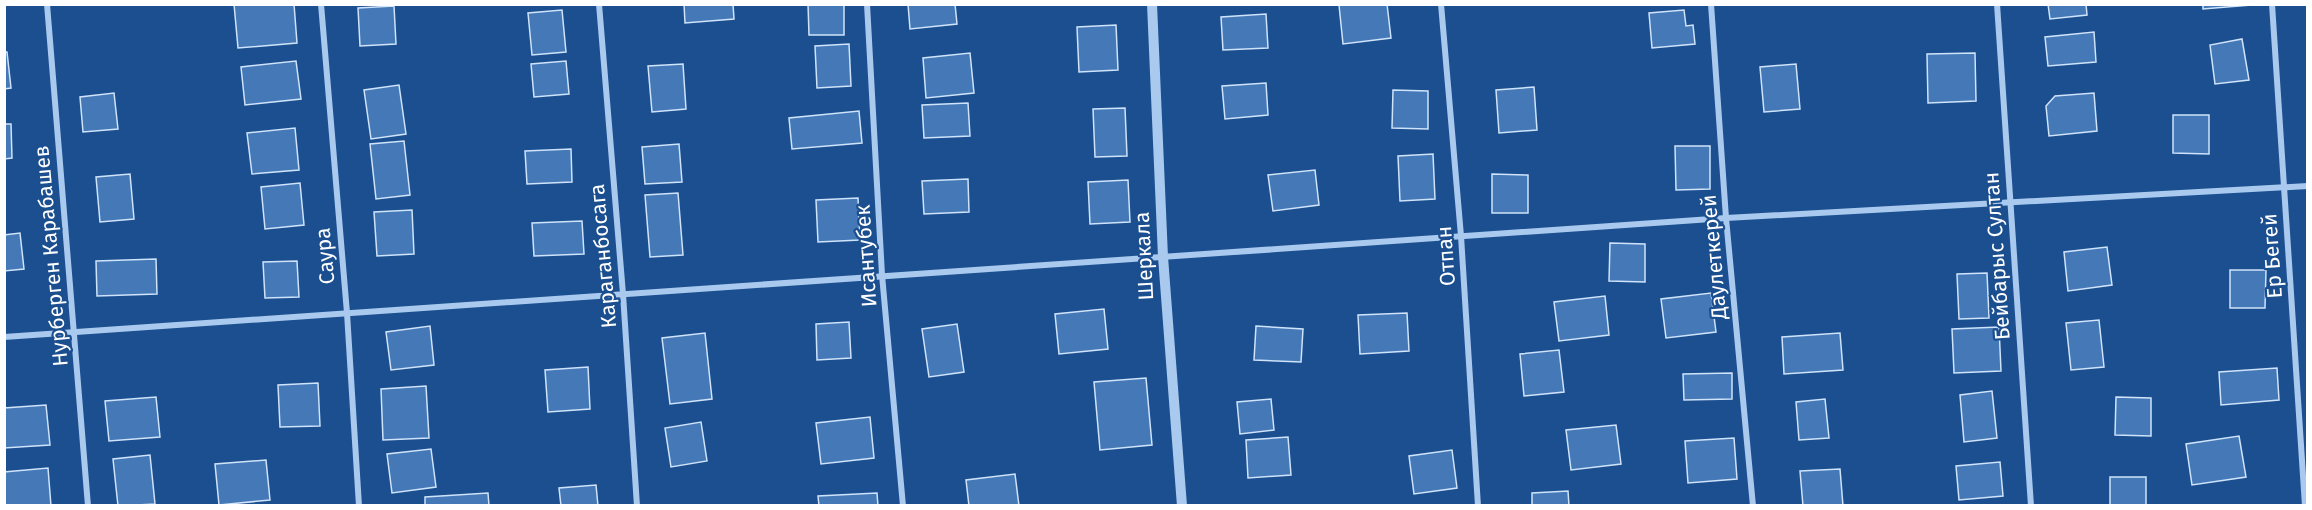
<svg xmlns="http://www.w3.org/2000/svg" width="2312" height="510" font-family="'Fira Sans',sans-serif">
<style>
.building{fill:#4478b7;stroke:#cfe3fa;stroke-width:1.5}
.lines{fill:none;stroke-linecap:round;stroke-linejoin:round}
.minor{stroke:#a9c9ee;stroke-width:6}
.tertiary{stroke:#a9c9ee;stroke-width:10}
.labels{text-anchor:middle;stroke-width:4.5;stroke-linejoin:round;paint-order:stroke}
.street-label{font-size:21px;fill:#fff;stroke:#1b4f8f}
</style>
<rect width="100%" height="100%" fill="#1b4f8f"/>
<g class="building">
<polygon points="234,4 294,4 297,43 238,48"/>
<polygon points="684,4 733,4 734,19 685,23"/>
<polygon points="808,4 844,4 844,35 809,35"/>
<polygon points="908,4 955,4 957,24 910,29"/>
<polygon points="1387,4 1391,38 1343,44 1339,5"/>
<polygon points="2048,4 2086,4 2087,15 2050,19"/>
<polygon points="2203,4 2251,4 2251,5 2203,9"/>
<polygon points="394,6 396,44 360,46 358,8"/>
<polygon points="562,10 566,52 532,55 528,13"/>
<polygon points="1684,10 1686,26 1693,25 1695,44 1652,48 1649,13"/>
<polygon points="1266,14 1268,48 1223,50 1221,17"/>
<polygon points="1116,25 1118,70 1079,72 1077,27"/>
<polygon points="2094,32 2096,62 2048,66 2045,37"/>
<polygon points="2242,39 2249,80 2215,84 2210,45"/>
<polygon points="849,44 851,86 817,88 815,46"/>
<polygon points="4,52 7,52 11,88 4,89"/>
<polygon points="970,53 974,93 926,98 923,58"/>
<polygon points="1975,53 1976,101 1928,103 1927,54"/>
<polygon points="296,61 301,99 245,105 241,67"/>
<polygon points="566,61 569,94 534,97 531,64"/>
<polygon points="683,64 686,109 652,112 648,66"/>
<polygon points="1796,64 1800,109 1764,112 1760,67"/>
<polygon points="1266,83 1268,115 1225,119 1222,86"/>
<polygon points="399,85 406,134 371,139 364,90"/>
<polygon points="1534,87 1537,130 1499,133 1496,90"/>
<polygon points="1393,90 1428,91 1428,129 1392,128"/>
<polygon points="114,93 118,129 83,132 80,97"/>
<polygon points="2094,93 2097,131 2049,136 2046,106 2055,96"/>
<polygon points="968,103 970,136 924,138 922,105"/>
<polygon points="1125,108 1127,156 1095,157 1093,109"/>
<polygon points="859,111 862,143 792,149 789,118"/>
<polygon points="2173,115 2209,115 2209,154 2173,153"/>
<polygon points="4,124 11,124 12,158 4,159"/>
<polygon points="295,128 299,170 252,174 247,133"/>
<polygon points="404,141 410,195 376,199 370,144"/>
<polygon points="679,144 682,182 645,184 642,147"/>
<polygon points="1675,146 1710,146 1710,189 1676,190"/>
<polygon points="571,149 572,182 527,184 525,151"/>
<polygon points="1433,154 1435,199 1400,201 1398,156"/>
<polygon points="1315,170 1319,205 1273,211 1268,175"/>
<polygon points="130,174 134,219 100,222 96,177"/>
<polygon points="1492,174 1528,175 1528,213 1492,213"/>
<polygon points="968,179 969,212 924,214 922,181"/>
<polygon points="1128,180 1130,222 1090,224 1088,182"/>
<polygon points="300,183 304,225 265,229 261,187"/>
<polygon points="678,193 683,255 650,257 645,195"/>
<polygon points="858,198 860,240 818,242 816,200"/>
<polygon points="412,210 414,254 377,256 374,212"/>
<polygon points="582,221 584,254 534,256 532,223"/>
<polygon points="20,233 24,269 4,271 4,235"/>
<polygon points="1610,243 1645,244 1645,282 1609,281"/>
<polygon points="2107,247 2112,285 2068,291 2064,252"/>
<polygon points="156,259 157,294 97,296 96,261"/>
<polygon points="297,261 299,297 265,298 263,262"/>
<polygon points="2230,270 2266,270 2265,308 2230,308"/>
<polygon points="1987,273 1989,318 1959,319 1957,274"/>
<polygon points="1711,293 1716,332 1666,338 1661,299"/>
<polygon points="1605,296 1609,335 1559,341 1554,302"/>
<polygon points="1104,309 1108,349 1059,354 1055,314"/>
<polygon points="1407,313 1409,351 1360,354 1358,315"/>
<polygon points="2099,320 2104,367 2071,370 2066,323"/>
<polygon points="849,322 851,358 817,360 816,324"/>
<polygon points="957,324 964,372 929,377 922,329"/>
<polygon points="430,326 434,365 391,370 386,332"/>
<polygon points="1256,326 1303,329 1301,362 1254,360"/>
<polygon points="1999,327 2001,371 1954,373 1952,329"/>
<polygon points="705,333 712,399 670,404 662,338"/>
<polygon points="1840,333 1843,370 1784,374 1782,337"/>
<polygon points="1559,350 1564,392 1524,396 1520,354"/>
<polygon points="588,367 590,409 548,412 545,370"/>
<polygon points="2277,368 2279,400 2221,405 2219,372"/>
<polygon points="1732,373 1732,399 1684,400 1683,374"/>
<polygon points="1146,378 1152,445 1100,450 1094,382"/>
<polygon points="318,383 320,426 280,427 278,385"/>
<polygon points="426,386 429,438 383,440 381,389"/>
<polygon points="1992,391 1997,438 1964,442 1960,395"/>
<polygon points="156,397 160,437 109,441 105,401"/>
<polygon points="2116,397 2151,398 2151,436 2115,435"/>
<polygon points="1271,399 1274,430 1240,434 1237,402"/>
<polygon points="1825,399 1829,438 1799,440 1796,402"/>
<polygon points="46,405 50,445 4,448 4,408"/>
<polygon points="870,417 874,458 821,464 816,423"/>
<polygon points="701,422 707,461 671,467 665,428"/>
<polygon points="1616,425 1621,464 1571,470 1566,430"/>
<polygon points="2239,436 2246,477 2192,485 2186,444"/>
<polygon points="1288,437 1291,475 1248,478 1246,440"/>
<polygon points="1734,438 1737,479 1688,483 1685,441"/>
<polygon points="431,449 436,487 392,493 387,454"/>
<polygon points="1452,450 1457,488 1414,494 1409,456"/>
<polygon points="150,455 155,504 118,506 113,459"/>
<polygon points="266,460 270,500 219,505 215,464"/>
<polygon points="2000,462 2003,496 1959,500 1956,466"/>
<polygon points="48,468 51,506 4,506 4,472"/>
<polygon points="1840,469 1843,506 1803,506 1800,471"/>
<polygon points="1015,474 1019,506 969,506 966,480"/>
<rect x="2110" y="477" width="36" height="29"/>
<polygon points="596,485 598,506 561,506 559,488"/>
<polygon points="1568,491 1569,506 1532,506 1532,493"/>
<polygon points="488,493 489,506 425,506 425,497"/>
<polygon points="877,493 878,506 819,506 818,496"/>
</g>
<g class="lines">
<g class="minor">
<polyline points="47,4 88,506"/>
<polyline points="321,4 347,313 359,506"/>
<polyline points="599,4 623,294 637,506"/>
<polyline points="867,4 882,275 903,506"/>
<polyline points="1441,4 1461,236 1478,506"/>
<polyline points="1711,4 1726,218 1753,506"/>
<polyline points="1997,4 2031,506"/>
<polyline points="2272,4 2305,506"/>
<polyline points="4,337 1726,218 2308,186"/>
</g>
<polyline class="tertiary" points="1152,4 1163,257 1182,506"/>
</g>
<g class="labels">
<g class="street-label">
<text transform="translate(51 256) rotate(-95)" y="7">Нурберген Карабашев</text>
<text transform="translate(325 256) rotate(-95)" y="7">Саура</text>
<text transform="translate(603 256) rotate(-95)" y="7">Караганбосага</text>
<text transform="translate(866 256) rotate(-94)" y="7">Исантубек</text>
<text transform="translate(1144 256) rotate(-93)" y="7">Шеркала</text>
<text transform="translate(1446 256) rotate(-94)" y="7">Отпан</text>
<text transform="translate(1997 256) rotate(-94)" y="7">Бейбарыс Султан</text>
<text transform="translate(2272 256) rotate(-94)" y="7">Ер Бегей</text>
<text transform="translate(1714 257) rotate(-95)" y="7">Даулеткерей</text>
</g>
</g>
<rect width="2312" height="510" fill="none" stroke="#ffffff" stroke-width="12"/>
</svg>
